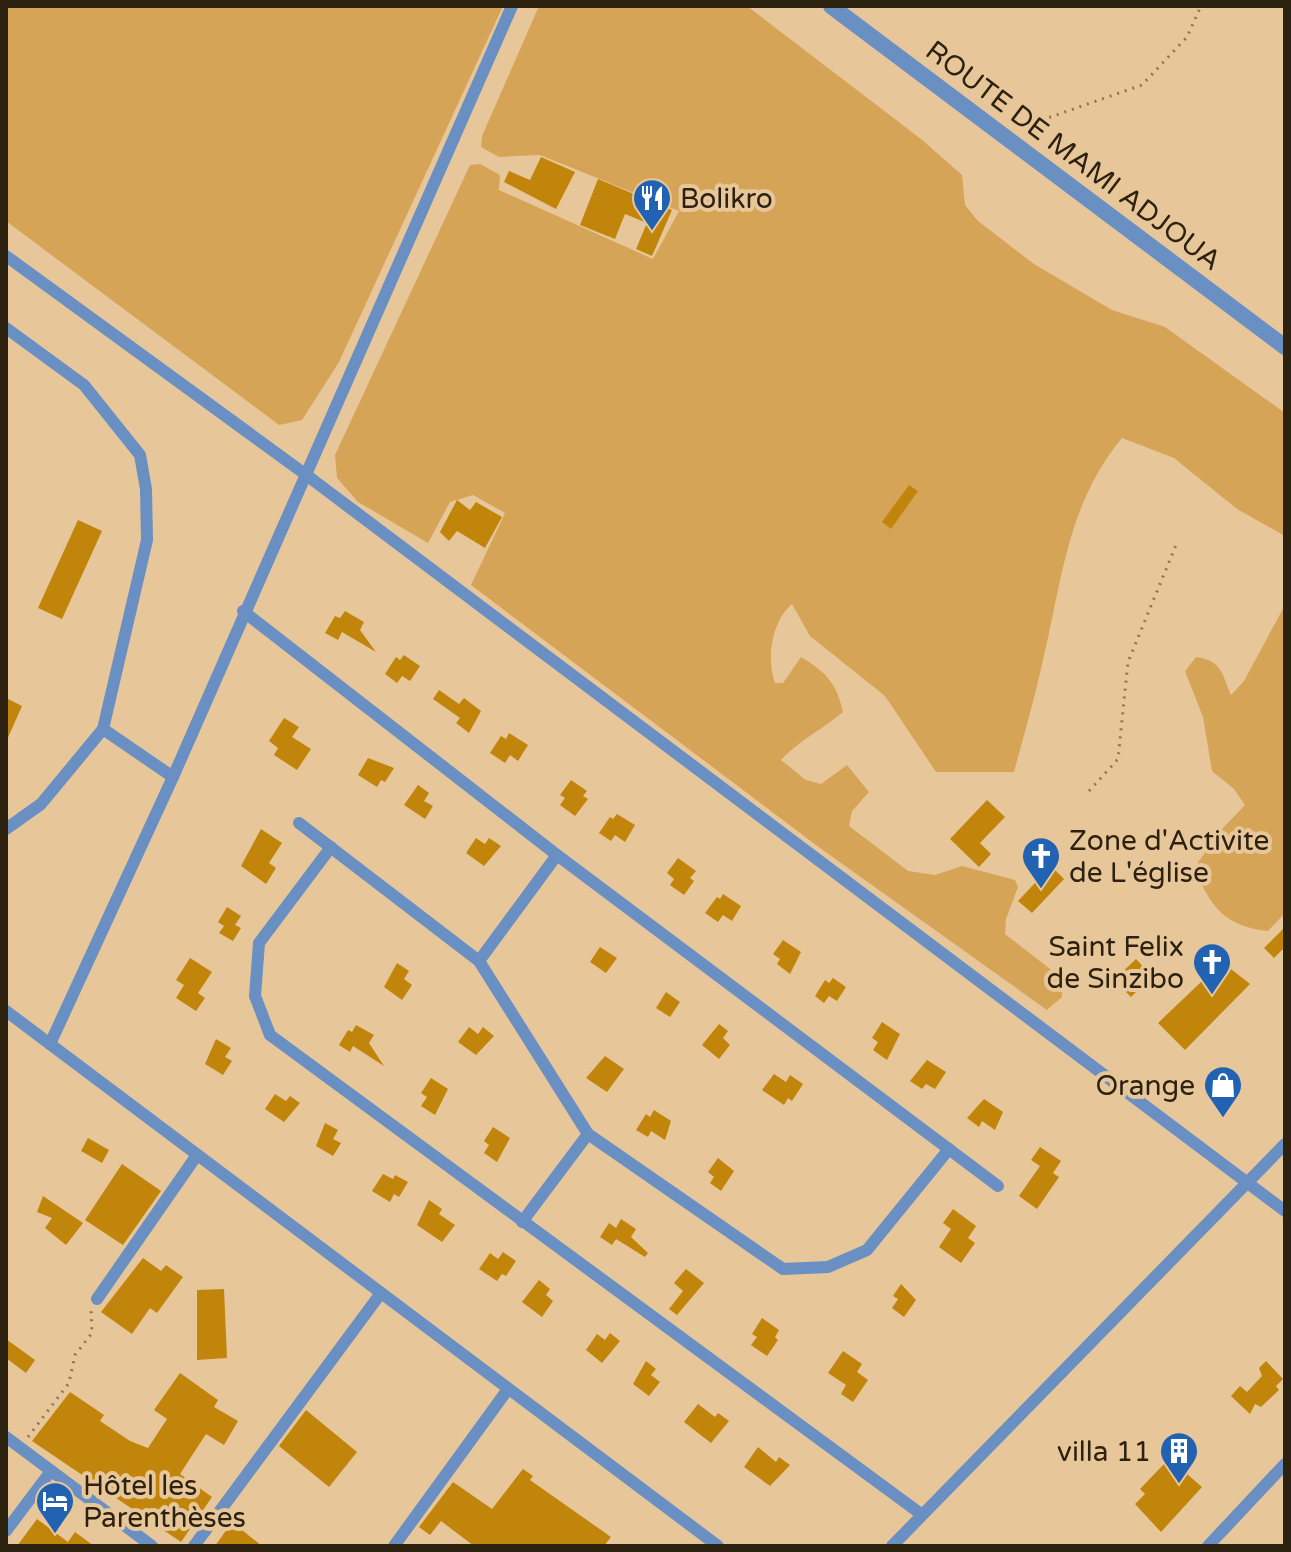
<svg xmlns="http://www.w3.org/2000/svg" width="1291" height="1552" font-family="'Varela Round',sans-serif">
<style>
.green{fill:#d6a457}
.building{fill:#c1850c}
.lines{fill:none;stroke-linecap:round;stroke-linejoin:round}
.path{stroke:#8c7656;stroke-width:3;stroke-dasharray:2 6;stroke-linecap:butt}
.minor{stroke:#698fc3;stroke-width:12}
.tertiary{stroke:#698fc3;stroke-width:16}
.labels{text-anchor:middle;stroke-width:8;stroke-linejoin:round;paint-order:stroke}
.street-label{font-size:28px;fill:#2d210f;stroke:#e7c79a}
.poi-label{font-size:28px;fill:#2d210f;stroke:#e7c79a;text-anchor:start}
</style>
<rect width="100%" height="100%" fill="#e7c79a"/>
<g class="green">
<polygon points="6,6 503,6 339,362 302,420 279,425 6,221"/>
<path d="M539,6H747L921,139L962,175L965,205L978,221L1034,264L1112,310L1165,327L1285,413V536L1237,509L1174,458L1122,438C1067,504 1062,581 1043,660C1035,697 1024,735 1014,772H936L885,696L810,636L792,604C772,621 766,658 775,683H783L801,657C826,672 837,684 843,712C823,729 798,741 781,760L806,780L821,784L847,765L869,792L852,811L849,826L908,871L935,875L962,866L1015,880L1018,887L1006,919L1005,934L1063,979L1062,997L1047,1010L820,848L471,585L505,513L473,495L450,502L428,543L358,502L337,478L335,455L470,165L480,164L500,175L499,190L653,259L679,211L540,155L499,157L481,147L482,136Z"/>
<path d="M1285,605V913L1268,931C1224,926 1211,907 1194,868L1221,830L1245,805L1234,789L1212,771L1203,717L1185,671L1196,657C1223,661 1222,675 1231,695L1244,681Z"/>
</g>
<g class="building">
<polygon points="541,157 575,172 556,209 504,182 509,171 530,180"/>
<polygon points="598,179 672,210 652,256 636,249 647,223 625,214 615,239 580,225"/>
<polygon points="909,485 918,491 891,529 882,522"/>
<polygon points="457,500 470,510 476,502 502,517 485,548 457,531 449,541 440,532"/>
<polygon points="78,520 102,531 62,619 38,608"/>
<polygon points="345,611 364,622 360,630 376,652 342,632 338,640 325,633 335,616 340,618"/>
<polygon points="404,655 420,666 410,681 402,676 397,683 385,674 396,657 400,660"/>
<polygon points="439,690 459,704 464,698 481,711 469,733 456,723 460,718 433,699"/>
<polygon points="6,698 22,706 6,742"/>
<polygon points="284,718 299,727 292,737 311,749 297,770 274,755 278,748 269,741"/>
<polygon points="509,733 528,745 518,761 510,755 505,763 490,753 501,736 506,739"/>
<polygon points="368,758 394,768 385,782 381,780 377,787 358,775"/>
<polygon points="571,780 587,791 583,796 588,799 575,816 560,805 565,798 560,795"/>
<polygon points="418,785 429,793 424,801 433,806 425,819 404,805"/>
<polygon points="987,800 1005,817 980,843 991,854 979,867 950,839"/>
<polygon points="617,814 635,825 625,842 615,835 611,841 599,833 610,817 613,819"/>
<polygon points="261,829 282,843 269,863 276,868 266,884 241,866"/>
<polygon points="476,838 485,844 489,838 501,846 484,866 466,853"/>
<polygon points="678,858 696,871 690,878 694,881 684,895 670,885 674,879 667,873"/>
<polygon points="1051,866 1064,879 1032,913 1018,901"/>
<polygon points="723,894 741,906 732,921 723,915 718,922 705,913 717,897 720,899"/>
<polygon points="227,907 241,916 235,925 241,928 233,941 219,933 224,926 218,922"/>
<polygon points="1285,927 1285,947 1274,958 1264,948"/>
<polygon points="783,940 801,952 790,974 777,964 780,959 773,954"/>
<polygon points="600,947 617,958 606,973 590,962"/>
<polygon points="190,958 212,972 198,993 205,998 196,1011 176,998 184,985 176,980"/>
<polygon points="1136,959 1152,976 1131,997 1114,980"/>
<polygon points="1222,962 1250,984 1185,1050 1158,1023"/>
<polygon points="397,963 409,971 404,979 412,985 402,1000 384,987"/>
<polygon points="833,978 846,987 837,1001 829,996 824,1003 815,996 825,980 829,983"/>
<polygon points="666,992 680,1002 670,1017 656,1008"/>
<polygon points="882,1022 900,1034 887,1060 873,1050 878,1042 872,1038"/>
<polygon points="719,1024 728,1031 723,1038 730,1045 719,1059 702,1045"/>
<polygon points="356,1025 374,1035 369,1043 384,1066 353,1046 350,1052 339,1045 348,1030 352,1032"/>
<polygon points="469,1027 478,1034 483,1027 494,1036 476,1055 458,1042"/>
<polygon points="216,1039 231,1048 225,1057 232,1061 223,1075 205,1064"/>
<polygon points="605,1056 624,1069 607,1092 586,1078"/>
<polygon points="927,1060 946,1072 935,1089 926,1084 922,1089 910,1081"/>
<polygon points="774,1074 786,1082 790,1075 803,1084 792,1101 788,1098 784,1105 762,1090"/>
<polygon points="431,1078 448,1089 435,1115 421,1106 427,1097 421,1093"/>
<polygon points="275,1094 286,1101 290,1096 300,1103 284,1122 265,1109"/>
<polygon points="984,1099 1003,1112 995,1130 982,1121 979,1127 967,1118"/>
<polygon points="654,1110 671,1121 665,1140 651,1131 648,1137 636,1130 646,1114 650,1117"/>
<polygon points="325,1123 338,1130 333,1139 341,1143 333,1156 316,1146"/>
<polygon points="493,1127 510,1138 497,1162 484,1153 489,1145 484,1141"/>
<polygon points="88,1138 109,1150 102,1163 81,1151"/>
<polygon points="1040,1147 1061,1161 1053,1173 1059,1177 1037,1209 1019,1196 1040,1166 1031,1160"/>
<polygon points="718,1158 734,1171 721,1191 710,1183 714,1177 708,1172"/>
<polygon points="122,1164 161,1191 123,1245 85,1220"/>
<polygon points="383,1174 393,1179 395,1175 408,1182 399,1197 394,1194 390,1202 372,1191"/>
<polygon points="43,1196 83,1223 66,1245 45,1228 52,1218 37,1212"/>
<polygon points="429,1200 442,1209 439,1214 455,1225 442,1242 417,1225"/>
<polygon points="953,1209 976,1226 968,1238 975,1243 961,1263 939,1247 951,1229 943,1223"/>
<polygon points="621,1219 636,1229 631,1237 648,1253 645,1257 616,1239 612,1245 600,1237 609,1223 616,1228"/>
<polygon points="503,1252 516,1261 506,1276 502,1274 497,1281 479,1269 490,1253 498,1259"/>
<polygon points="143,1258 161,1271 166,1265 183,1277 157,1313 150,1308 132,1334 101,1312"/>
<polygon points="686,1269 704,1283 677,1315 669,1309 683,1291 674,1283"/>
<polygon points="539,1280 550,1289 546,1295 553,1301 542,1317 522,1302"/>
<polygon points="901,1284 916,1300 904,1317 892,1308 898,1299 893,1296"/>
<polygon points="224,1289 227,1358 197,1360 197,1290"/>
<polygon points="762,1318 779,1330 775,1337 778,1340 767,1356 751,1345 757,1337 752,1334"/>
<polygon points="610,1333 620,1341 602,1363 586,1350 597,1334 605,1340"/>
<polygon points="6,1339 35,1360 26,1373 6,1358"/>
<polygon points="843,1351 862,1364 857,1372 868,1380 853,1402 841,1394 846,1385 828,1373"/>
<polygon points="646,1361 656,1369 651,1375 660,1382 649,1396 633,1384"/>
<polygon points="1266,1361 1283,1379 1276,1386 1279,1390 1261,1407 1255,1404 1250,1414 1231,1396 1240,1386 1247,1392 1262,1376 1259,1368"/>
<polygon points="180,1373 218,1400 214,1407 238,1421 224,1445 206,1434 180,1474 212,1497 181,1542 32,1441 70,1392 104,1415 100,1421 130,1441 148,1448 167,1419 154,1410"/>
<polygon points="698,1404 715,1417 718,1413 729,1421 711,1443 684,1422"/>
<polygon points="306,1410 357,1452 329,1487 279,1446"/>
<polygon points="758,1447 776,1462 779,1457 790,1465 770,1486 744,1467"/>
<polygon points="1164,1464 1181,1480 1187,1474 1202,1487 1161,1532 1135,1504 1145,1494 1140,1489"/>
<polygon points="523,1469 533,1476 530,1480 611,1537 604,1546 474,1546 441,1521 430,1535 419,1527 453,1482 492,1509"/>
<polygon points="37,1519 68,1542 75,1532 94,1546 17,1546"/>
<polygon points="232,1522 262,1546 215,1546"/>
</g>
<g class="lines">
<g class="path">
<polyline points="1019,128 1142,85 1187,37 1201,6"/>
<polyline points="1089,791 1118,759 1128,662 1176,545"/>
<polyline points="28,1437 69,1383 75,1355 92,1333 91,1309"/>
</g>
<g class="minor">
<polyline points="6,256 305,474 1285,1211"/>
<polyline points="6,328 84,385 140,455 146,489 147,540 103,729 41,804 6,829"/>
<polyline points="243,611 557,855 998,1186"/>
<polyline points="103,729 173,777"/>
<polyline points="299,823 479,961 588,1134 783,1269 828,1267 867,1250 949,1149"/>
<polyline points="331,847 259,943 255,996 270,1035 921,1514"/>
<polyline points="479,961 557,855"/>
<polyline points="6,1011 718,1546"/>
<polyline points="50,1044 173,777 512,6"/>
<polyline points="522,1222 588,1134"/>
<polyline points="97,1299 197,1155"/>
<polyline points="6,1437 152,1546"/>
<polyline points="6,1531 51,1471"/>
<polyline points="194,1546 381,1293"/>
<polyline points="394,1546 508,1389"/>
<polyline points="892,1546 1285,1144"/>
<polyline points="1208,1546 1285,1464"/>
</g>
<polyline class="tertiary" points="831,6 1285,347"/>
</g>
<defs>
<symbol id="restaurant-pin" viewBox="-11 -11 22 30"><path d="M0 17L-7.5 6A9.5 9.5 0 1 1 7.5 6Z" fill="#2162b3" stroke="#e7c79a"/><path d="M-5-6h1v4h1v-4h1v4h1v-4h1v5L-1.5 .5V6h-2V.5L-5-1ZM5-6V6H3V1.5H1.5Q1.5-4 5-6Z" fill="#fff"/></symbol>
<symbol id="church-pin" viewBox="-11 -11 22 30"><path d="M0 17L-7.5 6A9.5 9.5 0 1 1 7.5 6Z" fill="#2162b3" stroke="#e7c79a"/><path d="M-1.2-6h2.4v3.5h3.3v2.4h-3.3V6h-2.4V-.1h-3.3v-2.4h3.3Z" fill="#fff"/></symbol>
<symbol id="shop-pin" viewBox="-11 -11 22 30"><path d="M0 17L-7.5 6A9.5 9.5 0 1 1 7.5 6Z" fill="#2162b3" stroke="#e7c79a"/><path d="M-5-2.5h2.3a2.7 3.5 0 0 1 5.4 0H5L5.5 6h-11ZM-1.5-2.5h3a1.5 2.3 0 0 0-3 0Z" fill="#fff"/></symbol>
<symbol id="building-pin" viewBox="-11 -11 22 30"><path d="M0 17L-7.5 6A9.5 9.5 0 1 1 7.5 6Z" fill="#2162b3" stroke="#e7c79a"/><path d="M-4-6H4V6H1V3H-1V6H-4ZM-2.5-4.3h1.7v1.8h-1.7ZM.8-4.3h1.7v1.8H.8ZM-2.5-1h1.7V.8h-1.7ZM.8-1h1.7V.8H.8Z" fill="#fff"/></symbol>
<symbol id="hotel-pin" viewBox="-11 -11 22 30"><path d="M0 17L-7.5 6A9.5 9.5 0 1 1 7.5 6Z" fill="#2162b3" stroke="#e7c79a"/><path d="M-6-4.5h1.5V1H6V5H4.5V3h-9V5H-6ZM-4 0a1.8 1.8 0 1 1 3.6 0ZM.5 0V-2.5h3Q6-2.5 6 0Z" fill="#fff"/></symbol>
</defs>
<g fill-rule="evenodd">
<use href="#restaurant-pin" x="630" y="176" width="44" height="60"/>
<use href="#church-pin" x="1019" y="834" width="44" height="60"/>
<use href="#church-pin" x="1190" y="940" width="44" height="60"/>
<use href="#shop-pin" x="1201" y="1063" width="44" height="60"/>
<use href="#building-pin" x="1157" y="1429" width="44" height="60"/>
<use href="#hotel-pin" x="33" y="1479" width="44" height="60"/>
</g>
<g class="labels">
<g class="street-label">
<text transform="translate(1074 155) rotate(37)" y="10">ROUTE DE MAMI ADJOUA</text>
</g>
<g class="poi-label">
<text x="680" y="208">Bolikro</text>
<text x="1069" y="850">Zone d'Activite<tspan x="1069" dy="32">de L'église</tspan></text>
<text x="1184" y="956" text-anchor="end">Saint Felix<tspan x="1184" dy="32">de Sinzibo</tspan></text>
<text x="1195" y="1095" text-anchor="end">Orange</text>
<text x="1151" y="1461" text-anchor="end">villa 11</text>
<text x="83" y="1495">Hôtel les<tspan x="83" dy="32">Parenthèses</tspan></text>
</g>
</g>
<rect width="1291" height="1552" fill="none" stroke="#2d210f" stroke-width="16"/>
</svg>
